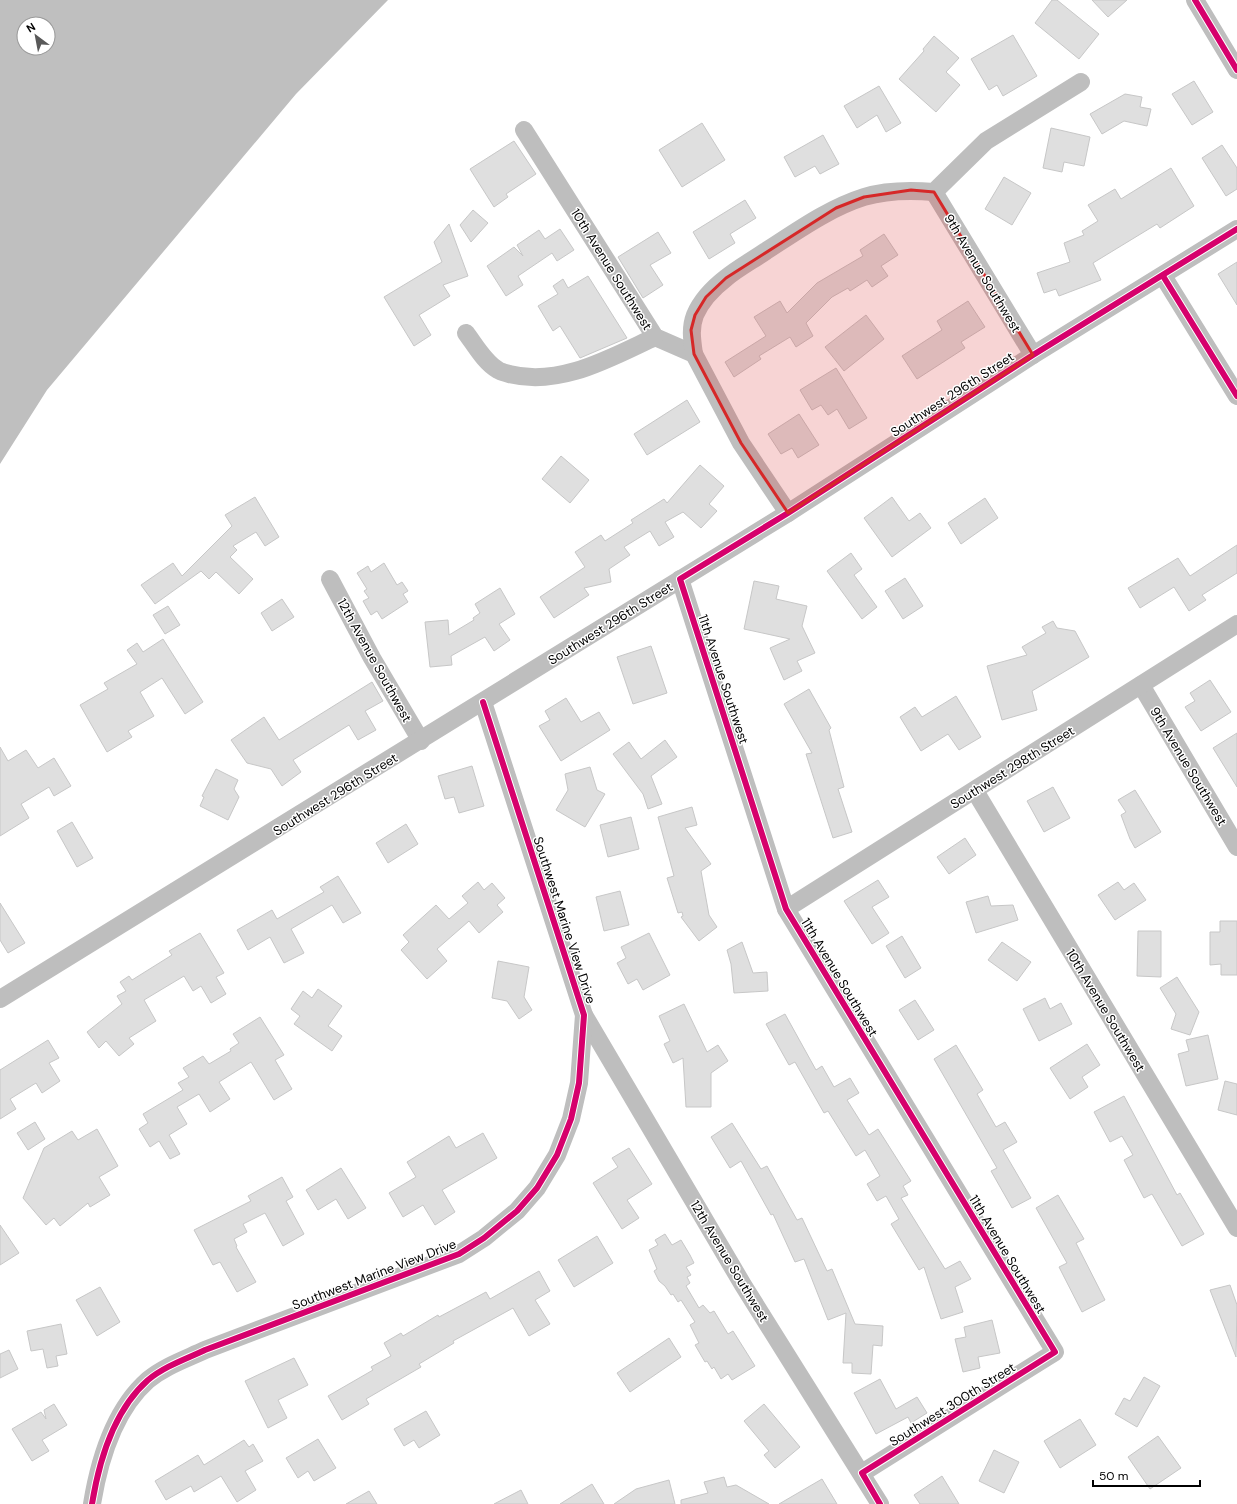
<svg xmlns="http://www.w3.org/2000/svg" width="1237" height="1504" font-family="'DM Sans',sans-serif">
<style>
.water{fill:#bfbfbf;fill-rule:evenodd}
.building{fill:#dfdfdf;stroke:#c7c7c7}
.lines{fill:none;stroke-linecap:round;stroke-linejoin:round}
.minor{stroke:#bebebe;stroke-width:18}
.cycleway-casing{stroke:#fff;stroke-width:8}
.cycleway{stroke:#d6006c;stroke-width:6}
.marked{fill:#d62828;fill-opacity:0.2;stroke:#d62828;stroke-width:3;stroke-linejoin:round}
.labels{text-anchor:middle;stroke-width:3;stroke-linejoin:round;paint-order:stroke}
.street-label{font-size:13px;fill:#000;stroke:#fff}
</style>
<rect width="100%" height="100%" fill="#fff"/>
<path class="water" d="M0,0H388L296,94L47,390L0,464ZM24,24H48V48H24Z"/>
<g class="building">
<polygon points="1052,0 1057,0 1099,34 1079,59 1035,23"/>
<polygon points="1092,0 1127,0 1108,17"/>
<polygon points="1013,35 1037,76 1003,96 997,85 989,90 971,59"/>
<polygon points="934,36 959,58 946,72 960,85 936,112 899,79 924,51 923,49"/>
<polygon points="1194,81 1213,112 1192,125 1172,94"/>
<polygon points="879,86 901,123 886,132 877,115 857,128 844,106"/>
<polygon points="1125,94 1142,97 1140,107 1151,109 1147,126 1124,121 1102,134 1090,114"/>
<polygon points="702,123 725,160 682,187 659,150"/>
<polygon points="1051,128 1090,137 1084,166 1064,162 1062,172 1043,168"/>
<polygon points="823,135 839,164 820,174 815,166 795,177 784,157"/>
<polygon points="514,141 536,174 506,194 508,197 494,207 470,169"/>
<polygon points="1222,145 1237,168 1237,189 1226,196 1202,158"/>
<polygon points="1171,168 1194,206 1160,228 1157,224 1093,263 1101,280 1059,296 1056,289 1044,293 1037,273 1070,262 1064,243 1084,235 1082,231 1098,221 1088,205 1115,189 1121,199"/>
<polygon points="1004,177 1031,193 1012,225 985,209"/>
<polygon points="745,200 756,218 730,234 735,243 709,259 693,232"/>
<polygon points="473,210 488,223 471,242 460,225"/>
<polygon points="449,224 468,276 443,285 450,296 419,315 431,335 414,346 384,297 442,262 434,242"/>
<polygon points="560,229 574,250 557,261 552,253 518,276 523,285 506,296 487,266 514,247 523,256 517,245 539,230 545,239"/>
<polygon points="658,232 671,253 650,265 663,285 643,298 618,257"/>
<polygon points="884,234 898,255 881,266 888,276 872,287 867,280 850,291 848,288 832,297 806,323 813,336 796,347 790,337 759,356 761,359 734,377 725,362 766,336 754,317 780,301 787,313 817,283 863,256 860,250"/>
<polygon points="1237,262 1237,305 1218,274"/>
<polygon points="588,276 627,338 580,358 560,326 553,331 538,306 558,294 553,286 563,279 568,288"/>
<polygon points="968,301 985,327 961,342 965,348 917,379 902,356 942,330 937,321"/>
<polygon points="866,315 884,339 844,371 825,347"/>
<polygon points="836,368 867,418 849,429 837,409 828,415 821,405 812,410 800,390"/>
<polygon points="687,400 700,422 647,455 634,434"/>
<polygon points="799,414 819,445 798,458 792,448 781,454 768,434"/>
<polygon points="561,456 589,480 570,503 542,479"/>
<polygon points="700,465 724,486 709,504 717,511 701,528 683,512 665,522 674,537 659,546 650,531 624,547 630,555 609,569 611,582 584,588 589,595 554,618 540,597 585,567 575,552 601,535 605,541 633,523 631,520 664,499 667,503"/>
<polygon points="255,497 279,537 265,546 256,532 233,546 237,550 230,557 253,579 239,594 216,572 209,579 201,571 155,604 141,585 173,563 182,576 232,526 225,515"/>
<polygon points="892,497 909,521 920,513 931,528 892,557 864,518"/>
<polygon points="985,498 998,518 961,544 948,523"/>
<polygon points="1237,545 1237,573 1202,595 1206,600 1189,611 1174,587 1140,608 1128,588 1178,558 1190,576"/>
<polygon points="851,553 862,569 854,575 877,607 862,619 827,571"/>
<polygon points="384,563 397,585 402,582 408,591 403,594 408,602 382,619 377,611 371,615 363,601 369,598 364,591 367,589 357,573 368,566 371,572"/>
<polygon points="905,578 923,606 903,619 885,591"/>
<polygon points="754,581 779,586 776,599 807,606 802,626 815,653 797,661 802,671 784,680 770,648 790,639 744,629"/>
<polygon points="500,588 515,614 499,624 510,640 494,651 485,637 451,656 452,665 430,667 425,622 448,620 449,635 474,620 473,618 480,613 475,604"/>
<polygon points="282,599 294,617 272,631 261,613"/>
<polygon points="168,606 180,625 165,634 153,615"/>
<polygon points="1053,621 1057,628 1075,631 1089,657 1032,691 1037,710 1002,720 987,666 1027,655 1022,647 1046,633 1042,627"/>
<polygon points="163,639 203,702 185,714 162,678 140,692 154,716 128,731 132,737 107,752 80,705 108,689 104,683 137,664 127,650 137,643 143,652"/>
<polygon points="651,646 667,693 633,704 617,657"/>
<polygon points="1210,680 1231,712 1201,731 1185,707 1195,701 1190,693"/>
<polygon points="372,682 383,701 365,711 376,730 358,740 349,725 293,760 301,772 282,786 271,769 247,763 231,740 264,717 279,740"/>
<polygon points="809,689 831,728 829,730 844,787 838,789 852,832 833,838 806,754 812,753 784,704"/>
<polygon points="956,696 981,737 959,750 948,734 921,751 900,717 915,707 922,717"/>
<polygon points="566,698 581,722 599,712 610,730 561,761 539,726 550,720 545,711"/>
<polygon points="1237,733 1237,787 1213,748"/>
<polygon points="665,740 677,757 651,776 662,804 648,809 643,794 613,754 629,742 641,759"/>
<polygon points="0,747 8,761 26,750 38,768 54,758 71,786 54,796 49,787 21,804 29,818 0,836"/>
<polygon points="472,766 484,806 459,813 454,797 445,799 438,776"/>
<polygon points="590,767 597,790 605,794 585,827 556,810 568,790 565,774"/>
<polygon points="216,769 238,780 234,789 239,797 228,820 200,806 204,797 202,796"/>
<polygon points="1053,787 1070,818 1044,832 1027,801"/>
<polygon points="1135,790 1161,832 1135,848 1130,839 1121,815 1126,812 1118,800"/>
<polygon points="692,807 697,825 685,828 711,864 701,871 709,915 717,927 699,941 681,917 683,916 682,912 678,913 667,878 674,876 658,817"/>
<polygon points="631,817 639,849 608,857 600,825"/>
<polygon points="72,822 93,858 77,867 57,831"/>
<polygon points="406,824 418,844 388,863 376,843"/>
<polygon points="965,838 976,855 949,874 937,857"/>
<polygon points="338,876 361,913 343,923 332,905 291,929 304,953 284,963 270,937 248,950 237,930 272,910 277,919 324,892 320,887"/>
<polygon points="878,880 889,897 872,907 889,933 872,944 844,901"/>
<polygon points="478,882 484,890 492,883 505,898 497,905 503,912 479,933 469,921 437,949 447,961 427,979 401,950 409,942 403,935 436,905 449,919 468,903 462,896"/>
<polygon points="1118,882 1124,890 1134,883 1146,900 1115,920 1098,895"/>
<polygon points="620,891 629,925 604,931 596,897"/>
<polygon points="988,896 991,906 1013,905 1018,920 976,933 966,902"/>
<polygon points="0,903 25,943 8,953 0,940"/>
<polygon points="1220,921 1237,921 1237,975 1221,975 1221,964 1210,965 1210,932 1220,932"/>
<polygon points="1138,931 1161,931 1161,977 1137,976"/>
<polygon points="200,933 224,973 216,977 226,994 211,1003 201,986 193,991 184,976 144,1000 156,1021 129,1038 134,1044 119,1056 106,1041 99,1048 87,1032 122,1004 117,996 126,991 120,982 129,976 132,980 172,955 169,951"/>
<polygon points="649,933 670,975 643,990 637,979 628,984 617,963 626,958 621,947"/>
<polygon points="902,936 921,968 905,978 886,946"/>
<polygon points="742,942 753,973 767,972 768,991 734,993 731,964 727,950"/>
<polygon points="1002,942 1031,962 1017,981 988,960"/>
<polygon points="498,961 529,967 524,997 532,1010 519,1019 507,1001 492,998"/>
<polygon points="1177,977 1199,1012 1190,1035 1171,1029 1176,1014 1160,988"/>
<polygon points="318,989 342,1006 328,1026 342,1036 332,1051 294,1024 300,1016 291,1009 303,991 312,998"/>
<polygon points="1045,998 1050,1009 1061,1003 1072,1024 1039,1041 1023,1009"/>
<polygon points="915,1000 934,1030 918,1040 899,1010"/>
<polygon points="684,1004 707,1052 718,1045 728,1061 711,1073 711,1107 686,1107 683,1058 673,1063 664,1044 670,1041 659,1016"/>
<polygon points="785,1014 816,1070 822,1066 834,1087 850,1078 859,1093 847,1100 869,1135 878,1129 911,1181 903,1186 908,1195 901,1198 945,1269 960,1261 971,1279 955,1287 963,1312 941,1319 924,1267 919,1270 891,1224 899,1219 886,1196 877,1201 867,1184 880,1176 865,1150 856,1156 828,1111 824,1113 795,1062 789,1065 766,1024"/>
<polygon points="260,1017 284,1055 275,1060 292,1089 274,1100 251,1062 219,1082 230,1099 210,1112 199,1094 177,1107 187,1124 169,1135 180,1154 170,1159 159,1141 150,1147 139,1129 148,1123 143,1114 183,1090 178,1083 189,1077 183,1068 203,1056 209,1064 231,1051 230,1049 239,1043 233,1034"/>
<polygon points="1208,1035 1218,1079 1186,1086 1178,1054 1189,1051 1186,1040"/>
<polygon points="48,1040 59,1058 49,1063 60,1081 42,1093 36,1083 10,1099 16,1109 0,1119 0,1070"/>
<polygon points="1087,1044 1100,1065 1082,1077 1088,1087 1070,1099 1050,1068"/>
<polygon points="956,1045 983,1090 977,1094 996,1127 1005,1122 1017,1142 1003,1150 1031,1198 1012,1208 991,1171 997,1168 934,1059"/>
<polygon points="1225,1081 1237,1084 1237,1115 1218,1110"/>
<polygon points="1124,1096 1177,1195 1180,1193 1204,1234 1182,1246 1152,1194 1144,1198 1124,1160 1133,1155 1122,1136 1110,1142 1094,1112"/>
<polygon points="35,1122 45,1139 28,1150 17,1133"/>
<polygon points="732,1123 761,1169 767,1166 797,1220 802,1218 827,1271 832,1269 855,1324 883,1326 882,1346 873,1345 871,1374 852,1373 852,1363 843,1363 846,1313 828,1320 804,1259 795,1262 773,1214 771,1215 741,1161 730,1168 711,1137"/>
<polygon points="97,1129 118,1166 99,1177 110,1195 90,1207 88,1203 60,1226 54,1218 46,1225 23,1198 44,1148 72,1131 78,1140"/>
<polygon points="483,1133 497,1158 442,1190 455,1212 435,1225 423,1205 403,1217 389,1193 416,1177 407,1162 449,1136 456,1148"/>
<polygon points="629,1148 652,1184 627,1200 639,1218 622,1229 593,1183 618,1167 612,1158"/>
<polygon points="341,1168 366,1208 348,1219 336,1199 318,1210 306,1190"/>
<polygon points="282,1177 293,1197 286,1201 304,1234 283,1246 265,1213 243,1224 247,1232 234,1239 237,1246 236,1247 256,1282 237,1292 220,1262 213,1265 194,1230 251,1201 248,1196"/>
<polygon points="1058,1195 1084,1239 1076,1243 1105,1300 1082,1312 1059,1267 1067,1263 1036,1208"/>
<polygon points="0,1225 19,1253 0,1265"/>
<polygon points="665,1234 672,1245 681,1240 690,1255 694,1263 686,1267 691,1275 687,1277 690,1283 686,1286 699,1308 703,1305 710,1313 714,1311 728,1334 733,1331 755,1366 732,1380 728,1374 721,1379 714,1367 712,1369 707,1361 705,1362 695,1345 699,1343 690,1325 695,1322 681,1300 678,1302 673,1294 671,1295 665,1286 659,1281 654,1271 657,1269 649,1250 658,1245 655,1240"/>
<polygon points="597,1236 613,1263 574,1287 558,1260"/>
<polygon points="539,1271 550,1291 535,1300 550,1324 529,1336 513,1308 453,1341 454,1343 419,1364 421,1367 366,1399 369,1404 342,1420 328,1396 373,1370 371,1367 391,1356 384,1343 401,1333 403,1336 438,1315 439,1317 486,1292 490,1299"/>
<polygon points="1230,1285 1237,1305 1236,1357 1210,1290"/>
<polygon points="100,1287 120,1322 97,1336 76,1300"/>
<polygon points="992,1320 1000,1353 978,1357 980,1368 963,1372 955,1339 966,1337 964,1327"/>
<polygon points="61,1324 67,1354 56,1356 58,1366 47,1368 43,1349 31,1351 27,1331"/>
<polygon points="669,1338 681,1357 630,1392 617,1373"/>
<polygon points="9,1350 18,1369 0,1378 0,1354"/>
<polygon points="294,1358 308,1385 278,1400 287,1418 268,1428 245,1381"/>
<polygon points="1144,1377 1160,1386 1137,1427 1115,1414 1124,1398 1130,1401"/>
<polygon points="880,1379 896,1409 917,1397 927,1413 911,1423 908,1417 876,1434 854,1393"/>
<polygon points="54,1404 67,1425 42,1440 49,1451 32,1461 12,1429 41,1412 46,1419 44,1410"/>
<polygon points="764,1404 800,1447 775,1468 764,1455 769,1451 744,1421"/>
<polygon points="426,1411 440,1435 419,1448 414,1440 404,1446 394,1429"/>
<polygon points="1080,1419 1096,1445 1060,1468 1044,1441"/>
<polygon points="1158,1436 1181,1468 1150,1489 1128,1457"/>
<polygon points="318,1439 336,1468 314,1481 308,1471 298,1478 286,1458"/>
<polygon points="244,1440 249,1447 253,1444 263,1461 245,1471 256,1490 237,1502 221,1476 194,1492 191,1486 166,1500 155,1481 198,1455 204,1465"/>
<polygon points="994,1450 1019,1462 1004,1493 979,1481"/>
<polygon points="942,1476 959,1504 920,1504 914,1495"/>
<polygon points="724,1477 727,1487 736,1485 769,1504 681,1504 681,1500 708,1493 704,1482"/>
<polygon points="822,1479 837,1504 779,1504"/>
<polygon points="669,1480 675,1504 614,1504 636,1489"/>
<polygon points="592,1484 604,1504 560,1504"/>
<polygon points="521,1490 528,1504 494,1504"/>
<polygon points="369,1491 377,1504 346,1504"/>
</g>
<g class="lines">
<g class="minor">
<polyline points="1195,0 1237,70"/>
<polyline points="524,130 655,337 694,354 741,443 788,513"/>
<polyline points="934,192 1033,355"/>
<polyline points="1163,276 1237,396"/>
<path d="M466,333C475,345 485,363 498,370C501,372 506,373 509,374C560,387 610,358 655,337"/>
<path d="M694,354C692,340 690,328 695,315C701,301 713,288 726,278C738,268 753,260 766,251C797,231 829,208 864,197C887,190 910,190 934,192L986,141L1081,82"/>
<polyline points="330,579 372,658 421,741"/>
<polyline points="680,579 786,909 1055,1352 862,1473"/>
<polyline points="1141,685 1237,847"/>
<polyline points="975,791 1237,1228"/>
<polyline points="786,909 1237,624"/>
<polyline points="0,999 788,513 1033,355 1237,229"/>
<polyline points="584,1015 743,1285 880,1504"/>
<path d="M92,1504C99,1461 114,1410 148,1380C165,1366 186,1359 205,1350L459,1254L484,1238L517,1211L537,1188L557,1155L571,1119L579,1083L584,1015L483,702"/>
</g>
<defs>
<g id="cycleway">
<polyline points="1195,0 1237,70"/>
<polyline points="1163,276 1237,396"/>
<path d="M92,1504C99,1461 114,1410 148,1380C165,1366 186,1359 205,1350L459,1254L484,1238L517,1211L537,1188L557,1155L571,1119L579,1083L584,1015L483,702"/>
<polyline points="880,1504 862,1473 1055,1352 786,909 680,579 788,513 1033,355 1237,229"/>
</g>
</defs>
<use href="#cycleway" class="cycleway-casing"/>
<use href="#cycleway" class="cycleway"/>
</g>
<path class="marked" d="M911,190L934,192L1033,355L788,513L741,443L694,354L691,330L695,315L706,297L726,278L836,208L864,197Z"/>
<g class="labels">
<g class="street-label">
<text transform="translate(612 269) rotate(58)" y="5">10th Avenue Southwest</text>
<text transform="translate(983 273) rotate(59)" y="5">9th Avenue Southwest</text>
<text transform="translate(952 394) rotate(-33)" y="5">Southwest 296th Street</text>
<text transform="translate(610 623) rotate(-32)" y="5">Southwest 296th Street</text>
<text transform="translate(375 660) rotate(61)" y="5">12th Avenue Southwest</text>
<text transform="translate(724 679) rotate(72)" y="5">11th Avenue Southwest</text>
<text transform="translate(1189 766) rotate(59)" y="5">9th Avenue Southwest</text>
<text transform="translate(1012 767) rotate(-32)" y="5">Southwest 298th Street</text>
<text transform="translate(335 794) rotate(-32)" y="5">Southwest 296th Street</text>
<text transform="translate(565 920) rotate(72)" y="5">Southwest Marine View Drive</text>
<text transform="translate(840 977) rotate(59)" y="5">11th Avenue Southwest</text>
<text transform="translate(1106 1010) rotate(59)" y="5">10th Avenue Southwest</text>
<text transform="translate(1008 1254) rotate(59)" y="5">11th Avenue Southwest</text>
<text transform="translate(730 1261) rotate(59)" y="5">12th Avenue Southwest</text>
<text transform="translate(374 1274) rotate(-21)" y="5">Southwest Marine View Drive</text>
<text transform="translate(952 1404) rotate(-32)" y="5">Southwest 300th Street</text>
</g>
</g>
<g transform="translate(36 36) rotate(328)"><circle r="19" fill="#ffffff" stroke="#999999"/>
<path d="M0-3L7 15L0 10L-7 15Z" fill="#595959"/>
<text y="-6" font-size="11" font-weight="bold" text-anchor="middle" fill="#000000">N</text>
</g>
<path d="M1093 1480v6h107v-6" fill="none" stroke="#000000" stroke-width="2"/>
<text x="1099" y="1480" font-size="12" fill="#000000" stroke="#ffffff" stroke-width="3" paint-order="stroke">50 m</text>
</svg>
